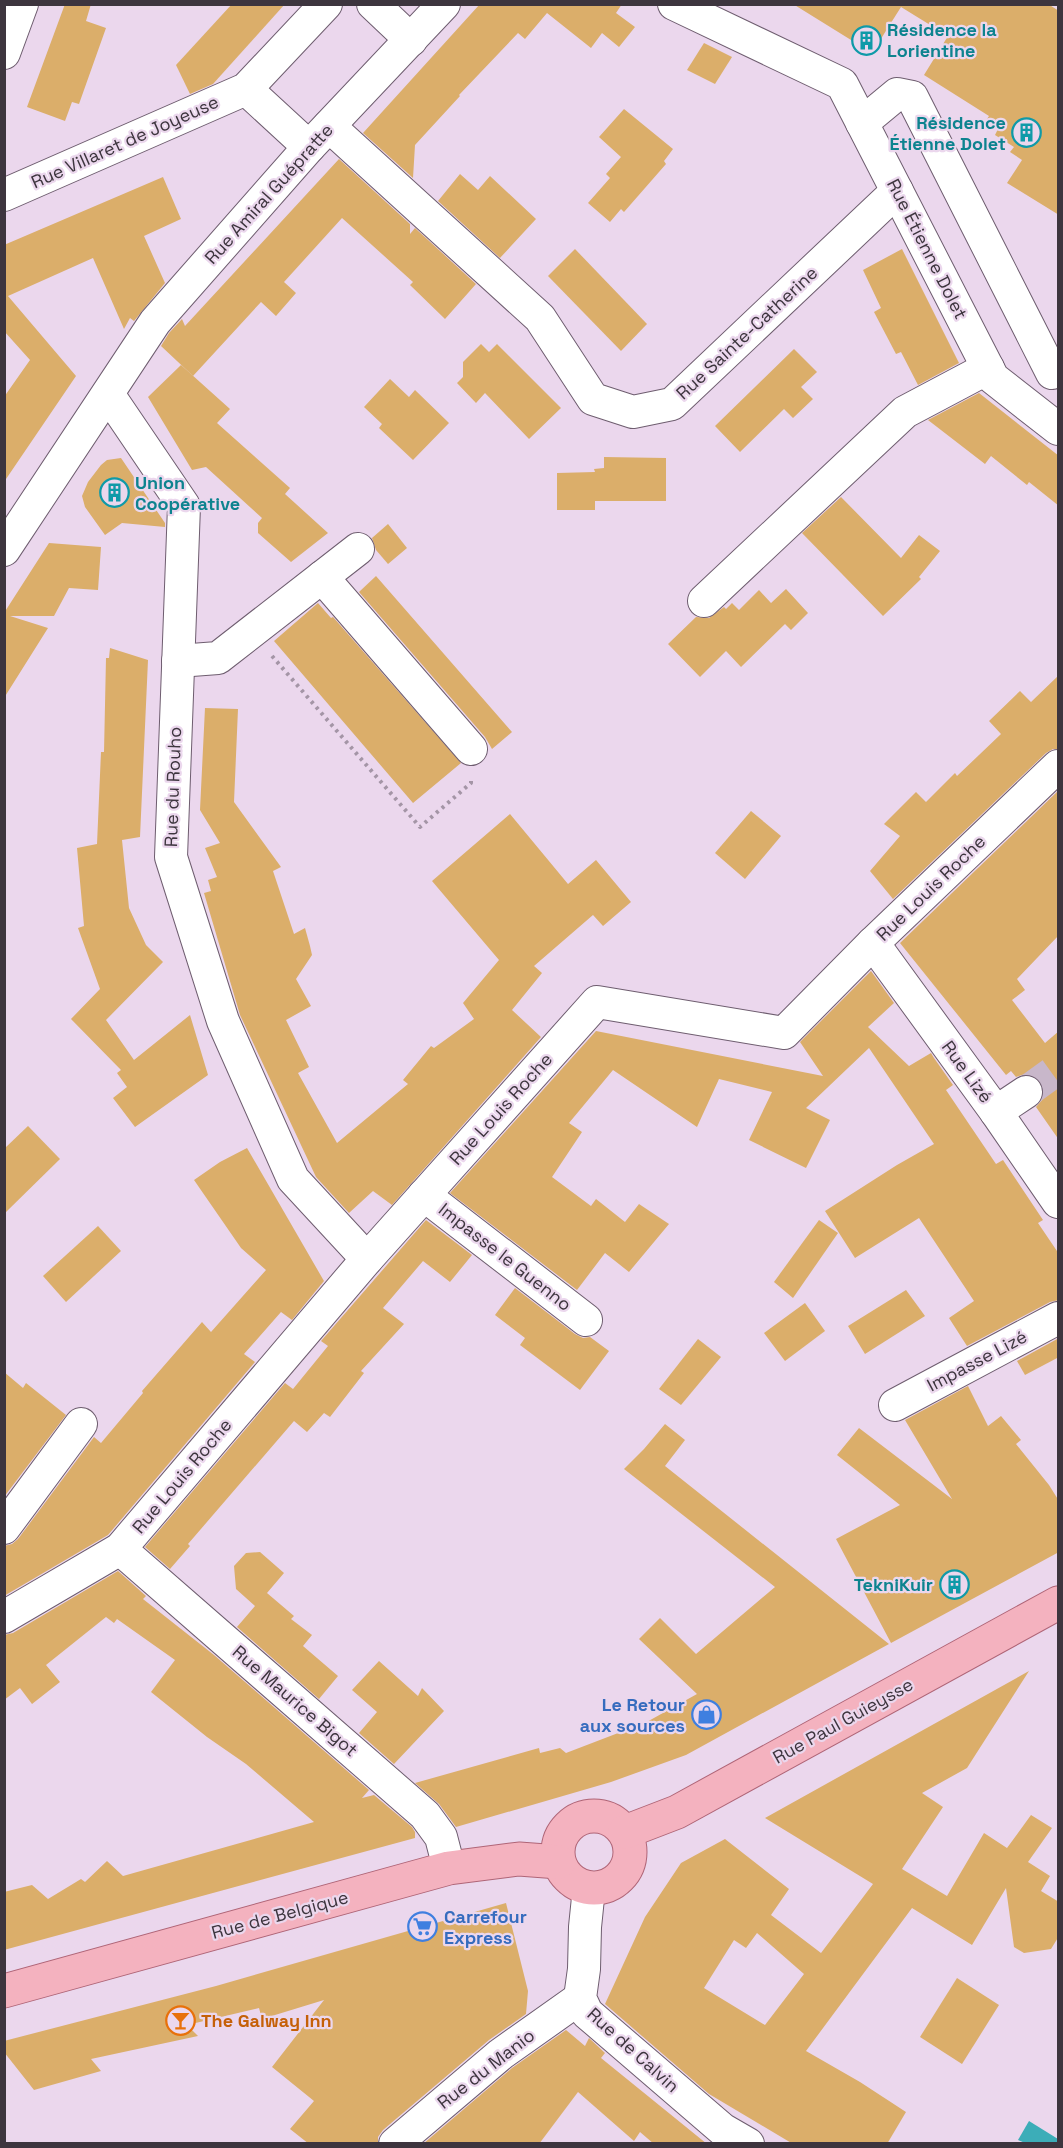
<svg xmlns="http://www.w3.org/2000/svg" width="1063" height="2148" font-family="'Space Grotesk',sans-serif">
<style>
.water{fill:#3cadb8}
.building{fill:#dbae6a;fill-rule:evenodd}
.lines{fill:none;stroke-linecap:round;stroke-linejoin:round}
.minor-tunnel{stroke:#c8b7ca;stroke-width:32;stroke-dasharray:32 16;stroke-linecap:butt}
.minor-casing{stroke:#6e5d6f;stroke-width:34}
.major-casing{stroke:#af6577;stroke-width:35}
.path{stroke:#a495a6;stroke-width:4;stroke-dasharray:3 4.5;stroke-linecap:butt}
.minor{stroke:#fff;stroke-width:32}
.major{stroke:#f4b2bf;stroke-width:33}
.labels{text-anchor:middle;stroke-width:4.5;stroke-linejoin:round;paint-order:stroke}
.culture-label{font-size:18px;font-weight:bold;fill:#0d838f;stroke:#ebd7ed;text-anchor:start}
.street-label{font-size:18px;fill:#3d353e;stroke:#ebd7ed}
.shop-label{font-size:18px;font-weight:bold;fill:#366cbe;stroke:#ebd7ed;text-anchor:end}
.food-label{font-size:18px;font-weight:bold;fill:#c56008;stroke:#ebd7ed;text-anchor:start}
</style>
<rect width="100%" height="100%" fill="#ebd7ed"/>
<polygon class="water" points="1029,2121 1058,2139 1058,2143 1025,2143 1018,2140"/>
<g class="building">
<polygon points="65,4 91,4 86,21 106,28 79,104 72,102 65,121 27,107"/>
<polygon points="232,4 285,4 213,84 190,94 176,65"/>
<polygon points="480,4 622,4 616,13 635,27 619,47 602,33 591,48 547,13 525,39 518,33 459,95 460,96 415,145 413,178 363,133"/>
<polygon points="793,4 1048,4 1059,11 1059,215 1007,183 1022,160 1010,152 1014,147 995,135 999,127 987,119 989,116 924,75 948,36 901,7 872,53"/>
<polygon points="704,43 732,57 715,84 687,70"/>
<polygon points="624,109 673,149 664,161 666,164 624,212 621,209 610,222 588,203 610,178 606,174 621,157 599,137"/>
<polygon points="339,159 410,224 410,234 415,228 476,284 445,319 410,285 413,282 342,218 284,282 296,293 276,316 261,302 193,376 161,346 169,333 182,319 185,326"/>
<polygon points="460,174 478,190 490,176 536,219 500,258 438,201"/>
<polygon points="163,177 181,219 144,236 165,283 134,321 130,318 124,329 93,258 8,296 76,376 4,482 4,397 30,360 4,331 4,245"/>
<polygon points="575,249 647,324 621,351 548,276"/>
<polygon points="902,249 959,363 918,385 901,352 896,354 874,312 881,308 863,270"/>
<polygon points="481,344 489,352 497,344 561,408 529,439 485,393 476,403 457,383 463,377 463,362"/>
<polygon points="794,349 817,372 801,387 813,399 793,418 784,409 740,452 715,426"/>
<polygon points="181,365 230,409 217,423 290,488 285,494 328,533 291,562 258,533 258,523 262,518 206,467 192,470 148,397"/>
<polygon points="390,379 409,397 415,390 449,423 413,460 379,428 382,424 364,407"/>
<polygon points="979,393 1059,456 1059,506 1029,482 1027,485 991,456 985,464 928,420"/>
<polygon points="604,457 666,458 666,501 595,501 595,510 557,510 557,473 595,472 594,469 604,468"/>
<polygon points="121,458 165,523 165,527 122,523 105,535 85,507 82,496 88,482 101,465 107,460"/>
<polygon points="841,497 901,558 919,535 940,551 919,577 921,579 883,616 802,533"/>
<polygon points="388,524 407,548 388,564 376,550 372,538"/>
<polygon points="49,543 101,547 98,590 69,588 54,616 10,616 48,628 4,698 4,613"/>
<polygon points="376,576 512,732 492,749 485,737 359,592"/>
<polygon points="786,589 808,613 791,630 785,624 741,667 726,651 700,677 668,644 696,617 709,618 724,607 726,609 732,603 739,610 759,590 771,603"/>
<polygon points="318,603 331,618 333,617 461,763 413,803 274,641"/>
<polygon points="110,648 148,660 140,837 122,840 129,908 146,945 163,962 106,1020 134,1060 190,1015 208,1075 135,1127 113,1098 127,1087 117,1073 121,1070 71,1019 100,989 78,928 84,926 77,848 97,844 101,752 104,752 106,658 109,658"/>
<polygon points="1059,675 1059,749 1053,749 1046,753 893,899 870,871 900,836 884,824 916,792 926,802 955,773 957,776 1001,734 989,721 1020,691 1031,702"/>
<polygon points="205,708 238,709 234,802 281,867 273,871 294,934 305,928 310,946 312,955 296,979 311,1006 286,1020 309,1067 298,1073 337,1143 408,1084 403,1080 431,1046 434,1048 474,1019 463,1003 499,960 432,881 510,814 568,884 596,860 631,902 603,926 593,915 534,966 542,973 512,1010 541,1037 392,1205 373,1191 349,1213 316,1177 240,1015 204,893 211,891 208,880 217,877 205,848 220,843 200,810"/>
<polygon points="1059,790 1059,935 1017,979 1025,990 1012,1000 1045,1043 1059,1031 1059,1140 1036,1107 1042,1100 1044,1091 1041,1082 1034,1076 1025,1074 1016,1077 1011,1071 1006,1075 900,943"/>
<polygon points="751,811 781,836 745,879 715,853"/>
<polygon points="871,971 894,1003 868,1027 909,1066 931,1053 934,1058 953,1085 946,1090 996,1164 1003,1160 1043,1220 1038,1223 1059,1254 1059,1300 1050,1302 967,1346 949,1318 974,1301 919,1218 855,1258 825,1211 897,1165 934,1144 869,1048 806,1108 830,1120 806,1168 749,1140 772,1092 719,1079 697,1127 613,1070 569,1123 582,1132 552,1177 591,1206 596,1199 625,1222 639,1204 669,1224 629,1272 605,1253 577,1290 450,1193 596,1031 823,1076 800,1042"/>
<polygon points="28,1126 60,1159 4,1214 4,1149"/>
<polygon points="247,1148 324,1281 292,1320 281,1312 244,1354 255,1362 108,1535 4,1596 4,1546 12,1544 18,1539 94,1437 101,1443 143,1393 142,1391 202,1322 211,1332 266,1270 241,1248 194,1180 220,1162"/>
<polygon points="426,1220 472,1255 450,1282 423,1261 383,1308 404,1324 361,1371 364,1373 330,1417 324,1413 307,1432 294,1421 188,1544 190,1546 170,1569 145,1547 285,1383 293,1389 328,1346 321,1341"/>
<polygon points="819,1220 838,1233 793,1298 774,1282"/>
<polygon points="98,1226 121,1251 66,1302 43,1276"/>
<polygon points="515,1288 575,1334 583,1338 590,1337 609,1351 580,1390 520,1345 525,1338 495,1315"/>
<polygon points="906,1290 925,1316 865,1354 848,1326"/>
<polygon points="805,1303 825,1331 785,1361 764,1333"/>
<polygon points="1059,1338 1059,1357 1025,1375 1017,1361"/>
<polygon points="698,1339 721,1357 681,1405 659,1389"/>
<polygon points="4,1372 23,1388 26,1383 66,1415 4,1497"/>
<polygon points="968,1386 988,1426 1001,1416 1021,1440 1016,1444 1049,1485 1059,1501 1059,1552 891,1643 836,1539 900,1505 837,1455 859,1428 952,1499 905,1420"/>
<polygon points="665,1424 685,1440 665,1466 889,1644 686,1755 611,1782 456,1827 439,1804 415,1783 539,1748 540,1753 560,1748 566,1753 626,1730 627,1733 697,1694 639,1639 660,1618 696,1654 775,1587 624,1469 644,1449"/>
<polygon points="260,1552 284,1573 267,1593 294,1616 291,1619 312,1635 303,1646 338,1676 319,1699 237,1627 255,1606 236,1589 234,1566 246,1553"/>
<polygon points="118,1571 146,1596 143,1599 214,1655 369,1790 362,1798 374,1795 412,1827 415,1832 415,1838 4,1950 4,1892 32,1885 48,1899 81,1879 85,1882 107,1861 123,1876 314,1822 246,1764 207,1737 151,1692 175,1660 117,1619 114,1623 106,1617 46,1665 60,1682 32,1704 20,1688 4,1700 4,1635 13,1633"/>
<polygon points="379,1661 418,1696 422,1688 444,1711 394,1764 359,1733 377,1712 352,1690"/>
<path d="M1029,1671L967,1768L922,1793L943,1807L902,1869L947,1896L984,1833L1007,1848L1031,1815L1052,1828L1028,1862L1050,1876L1041,1891L1059,1902V1936L1051,1949L1024,1953L1014,1947L1006,1888L972,1945L912,1908L806,2051L860,2082L906,2112L887,2144H793L709,2094L605,2004L645,1917L681,1863L725,1839L789,1889L771,1915L821,1953L873,1884L765,1818ZM757,1933L804,1974L765,2025L704,1988L734,1940L746,1948Z"/>
<polygon points="506,1903 528,1991 526,2014 489,2040 383,2130 378,2137 378,2144 309,2144 290,2129 314,2101 272,2067 324,2000 262,2019 259,2008 187,2025 198,2036 91,2059 101,2071 34,2090 4,2052 4,2041 216,1986"/>
<polygon points="957,1978 999,2005 962,2064 920,2037"/>
<polygon points="566,2030 585,2046 589,2038 605,2053 601,2058 707,2144 654,2144 640,2132 634,2141 578,2092 539,2144 423,2144 512,2068"/>
</g>
<g class="lines">
<polyline class="minor-tunnel" points="1026,1092 1058,1069"/>
<defs>
<g id="minor">
<polyline points="373,4 411,40"/>
<polyline points="674,4 842,84 993,378 1058,429"/>
<polyline points="4,53 22,4"/>
<polyline points="246,89 309,147"/>
<polyline points="862,123 897,94 912,97 1052,373"/>
<polyline points="329,126 540,318 593,399 633,412 672,404 897,191"/>
<polyline points="4,195 246,89 326,4"/>
<polyline points="108,394 184,506 171,857 223,1021 293,1179 367,1259"/>
<polyline points="4,550 155,322 309,147 444,4"/>
<polyline points="322,577 471,749"/>
<polyline points="704,601 905,412 988,368"/>
<polyline points="178,661 218,658 358,549"/>
<polyline points="873,943 996,1112 1058,1202"/>
<polyline points="996,1112 1026,1092"/>
<polyline points="424,1195 586,1320"/>
<polyline points="895,1405 1058,1318"/>
<polyline points="4,1528 81,1424"/>
<polyline points="120,1549 425,1815 441,1837 449,1868"/>
<polyline points="4,1617 120,1549 367,1259 597,1002 784,1033 873,943 1058,766"/>
<polyline points="589,1888 585,1927 584,1969 580,1998 587,2013 722,2129 748,2144"/>
<polyline points="395,2144 501,2054 580,1998"/>
</g>
<g id="major">
<circle cx="594" cy="1852" r="36"/>
<polyline points="625,1832 677,1812 1058,1603"/>
<polyline points="4,1991 449,1868 519,1859 559,1862"/>
</g>
</defs>
<use href="#minor" class="minor-casing"/>
<use href="#major" class="major-casing"/>
<polyline class="path" points="272,656 420,827 471,783 471,781"/>
<use href="#minor" class="minor"/>
<use href="#major" class="major"/>
</g>
<defs>
<symbol id="building-ring" viewBox="-11 -11 22 22"><circle r="9.5" fill="#ebd7ed" stroke="#0f9aa8" stroke-width="1.5"/><path d="M-4-6H4V6H1V3H-1V6H-4ZM-2.5-4.3h1.7v1.8h-1.7ZM.8-4.3h1.7v1.8H.8ZM-2.5-1h1.7V.8h-1.7ZM.8-1h1.7V.8H.8Z" fill="#0f9aa8"/></symbol>
<symbol id="shop-ring" viewBox="-11 -11 22 22"><circle r="9.5" fill="#ebd7ed" stroke="#3f7fe0" stroke-width="1.5"/><path d="M-5-2.5h2.3a2.7 3.5 0 0 1 5.4 0H5L5.5 6h-11ZM-1.5-2.5h3a1.5 2.3 0 0 0-3 0Z" fill="#3f7fe0"/></symbol>
<symbol id="supermarket-ring" viewBox="-11 -11 22 22"><circle r="9.5" fill="#ebd7ed" stroke="#3f7fe0" stroke-width="1.5"/><path d="M-6-5.5h2.5l.6 2H6L4.5 2H-2.5L-4.4-4H-6ZM-1.5 3.2a1.3 1.3 0 1 0 .1 0ZM3 3.2a1.3 1.3 0 1 0 .1 0Z" fill="#3f7fe0"/></symbol>
<symbol id="bar-ring" viewBox="-11 -11 22 22"><circle r="9.5" fill="#ebd7ed" stroke="#e8710a" stroke-width="1.5"/><path d="M-6-5H6L.8 .8V4.5H3.5V6h-7V4.5H-.8V.8Z" fill="#e8710a"/></symbol>
</defs>
<g fill-rule="evenodd">
<use href="#building-ring" x="850" y="24" width="33" height="33"/>
<use href="#building-ring" x="1010" y="116" width="33" height="33"/>
<use href="#building-ring" x="98" y="476" width="33" height="33"/>
<use href="#building-ring" x="938" y="1568" width="33" height="33"/>
<use href="#shop-ring" x="690" y="1698" width="33" height="33"/>
<use href="#supermarket-ring" x="406" y="1910" width="33" height="33"/>
<use href="#bar-ring" x="164" y="2004" width="33" height="33"/>
</g>
<g class="labels">
<g class="culture-label">
<text x="887" y="36">Résidence la<tspan x="887" dy="21">Lorientine</tspan></text>
<text x="1006" y="129" text-anchor="end">Résidence<tspan x="1006" dy="21">Étienne Dolet</tspan></text>
<text x="135" y="489">Union<tspan x="135" dy="21">Coopérative</tspan></text>
<text x="933" y="1591" text-anchor="end">TekniKuir</text>
</g>
<g class="street-label">
<text transform="translate(125 142) rotate(-24)" y="6">Rue Villaret de Joyeuse</text>
<text transform="translate(269 194) rotate(-48)" y="6">Rue Amiral Guépratte</text>
<text transform="translate(927 249) rotate(63)" y="6">Rue Étienne Dolet</text>
<text transform="translate(747 333) rotate(-43)" y="6">Rue Sainte-Catherine</text>
<text transform="translate(173 787) rotate(-88)" y="6">Rue du Rouho</text>
<text transform="translate(931 888) rotate(-44)" y="6">Rue Louis Roche</text>
<text transform="translate(967 1072) rotate(54)" y="6">Rue Lizé</text>
<text transform="translate(501 1109) rotate(-48)" y="6">Rue Louis Roche</text>
<text transform="translate(505 1257) rotate(38)" y="6">Impasse le Guenno</text>
<text transform="translate(977 1361) rotate(-28)" y="6">Impasse Lizé</text>
<text transform="translate(182 1476) rotate(-50)" y="6">Rue Louis Roche</text>
<text transform="translate(295 1701) rotate(41)" y="6">Rue Maurice Bigot</text>
<text transform="translate(843 1721) rotate(-29)" y="6">Rue Paul Guieysse</text>
<text transform="translate(280 1915) rotate(-15)" y="6">Rue de Belgique</text>
<text transform="translate(633 2050) rotate(42)" y="6">Rue de Calvin</text>
<text transform="translate(486 2069) rotate(-38)" y="6">Rue du Manio</text>
</g>
<g class="shop-label">
<text x="685" y="1711">Le Retour<tspan x="685" dy="21">aux sources</tspan></text>
<text x="444" y="1923" text-anchor="start">Carrefour<tspan x="444" dy="21">Express</tspan></text>
</g>
<g class="food-label">
<text x="201" y="2027">The Galway Inn</text>
</g>
</g>
<rect width="1063" height="2148" fill="none" stroke="#3d353e" stroke-width="12"/>
</svg>
